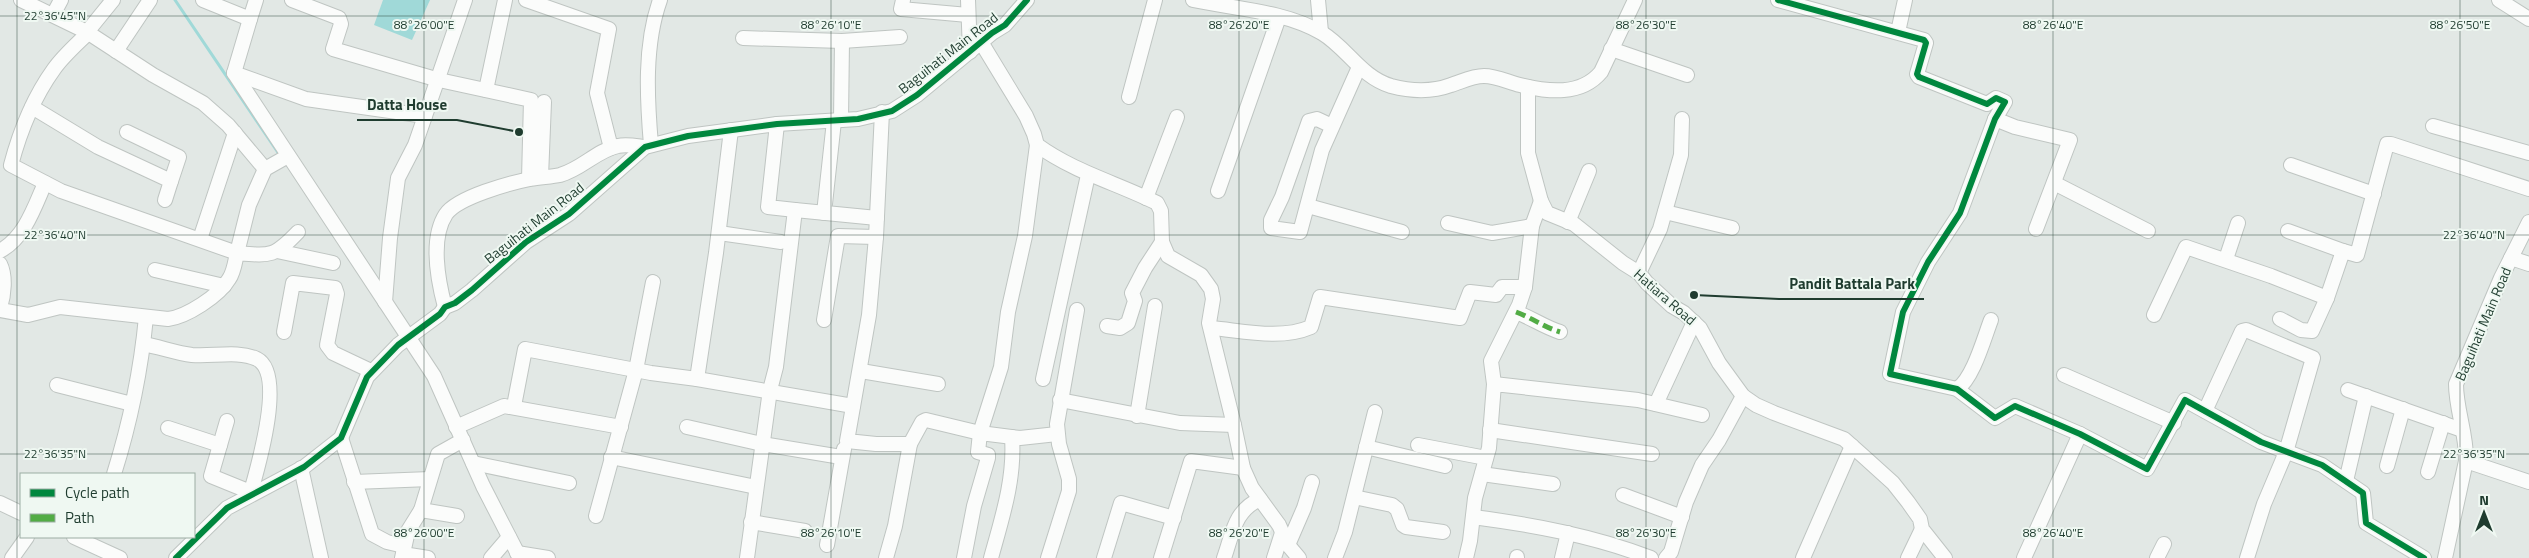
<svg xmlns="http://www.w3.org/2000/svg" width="2529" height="558" font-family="'Titillium Web',sans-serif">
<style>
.water{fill:#a0d9d8}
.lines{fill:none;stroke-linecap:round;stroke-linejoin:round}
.stream{stroke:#a0d9d8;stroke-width:3}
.minor-casing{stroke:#bfc5c2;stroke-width:16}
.minor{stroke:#fbfcfb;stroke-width:14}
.quiet{stroke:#52ac45;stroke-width:5;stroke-dasharray:10 5;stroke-linecap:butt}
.cycleway-casing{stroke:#eff8f2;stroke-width:9}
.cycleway{stroke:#00873e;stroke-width:6}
.ticks{fill:none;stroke:#1f3c2f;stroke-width:1;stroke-opacity:0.45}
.labels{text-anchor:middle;stroke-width:4;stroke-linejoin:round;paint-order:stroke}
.street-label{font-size:14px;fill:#1f3c2f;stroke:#eff8f2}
.ticks-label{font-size:12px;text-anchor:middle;fill:#1f3c2f;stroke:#eff8f2;stroke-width:4;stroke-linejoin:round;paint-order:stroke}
.leader{fill:none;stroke:#1f3c2f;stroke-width:2}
.callout-dot{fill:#1f3c2f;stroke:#eff8f2;stroke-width:2}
.callout-label{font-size:15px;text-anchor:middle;font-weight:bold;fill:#1f3c2f;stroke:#eff8f2;stroke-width:4;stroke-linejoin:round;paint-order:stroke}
</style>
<rect width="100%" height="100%" fill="#e2e8e5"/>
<polygon class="water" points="383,0 430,0 412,40 374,25"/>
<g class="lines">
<polyline class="stream" points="175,0 281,157"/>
<defs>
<g id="minor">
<polyline points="21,0 87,32 153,75 203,103 228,125 265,169"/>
<polyline points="203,0 250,19 256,0"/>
<polyline points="292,0 339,18 341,24 333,49 439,80 531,100 529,179"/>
<polyline points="526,0 609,29 597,93 611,148"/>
<polyline points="903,0 901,9 968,15"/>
<polyline points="968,0 970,52"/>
<path d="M1193,0C1235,9 1285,11 1322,33C1347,48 1361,77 1391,86C1410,91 1432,92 1451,85C1461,82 1472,76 1484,76C1496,76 1508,82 1520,85C1548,92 1581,96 1601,72L1635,0"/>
<polyline points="1318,0 1321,32"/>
<polyline points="1778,0 1924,40 1926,43 1917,74 1919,77 1987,104 1996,98 2005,102 1995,119 1960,213 1928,262 1903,312 1890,374 1957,389 1995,418 2015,406 2080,434 2147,469 2185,400 2261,442 2322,465 2363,493 2366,523 2424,558"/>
<polyline points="2499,0 2529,19"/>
<polyline points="53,15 61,0"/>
<polyline points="250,19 234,73 434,376 483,486 520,558"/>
<polyline points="87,32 113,0"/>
<path d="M89,32C77,44 63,56 54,69C33,98 20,131 11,165L61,191L237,253L249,205L265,169L288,156"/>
<polyline points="1898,32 1905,0"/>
<polyline points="743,38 842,41 900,37"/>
<path d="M981,42L1026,116L1034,134L1037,145C1074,172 1117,183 1157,203L1161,211L1162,242L1168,256L1201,275L1211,289L1213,299L1209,323L1234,425L1243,468L1252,488L1279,525L1288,545L1299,558"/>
<polyline points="1611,49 1687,75"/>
<polyline points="116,51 150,0"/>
<polyline points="234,73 306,99 425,116"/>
<polyline points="1528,87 1528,153 1541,201 1547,213 1574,224 1623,263 1639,273 1647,283 1672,306 1684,313 1700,328 1719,363 1743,396 1756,405 1774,413 1844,439 1862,455 1893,483 1908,502 1920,519 1922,529 1945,558"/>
<polyline points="486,90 505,0"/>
<polyline points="1129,97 1155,0"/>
<polyline points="32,107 98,147 171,181 165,200"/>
<polyline points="882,112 876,237 869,315 847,441 876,444 910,444 922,422 926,420 980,433 1001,367 1008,312 1025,236 1037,145"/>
<polyline points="1995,119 2015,127 2070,140 2036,229"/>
<polyline points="841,120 842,41"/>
<polyline points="1332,126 1317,119 1309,121 1282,197 1271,220 1271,228 1300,232 1322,150 1359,67"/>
<polyline points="2433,126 2529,153"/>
<polyline points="127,132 179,157 171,181"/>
<path d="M651,145C647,98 644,45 660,0"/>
<polyline points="2291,165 2374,194"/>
<polyline points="541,177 544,102"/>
<polyline points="2054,183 2148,231"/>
<polyline points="1218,191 1279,17"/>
<polyline points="1146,198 1177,117"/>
<polyline points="1308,206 1402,232"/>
<polyline points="795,210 877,218"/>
<polyline points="1665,212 1732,228"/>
<polyline points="824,213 834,121"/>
<polyline points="1568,222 1589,171"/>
<polyline points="1448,223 1492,233 1532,226"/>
<polyline points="2288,231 2343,251"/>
<polyline points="719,233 781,242"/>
<polyline points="200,239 235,133"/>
<path d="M0,251C25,237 34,208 45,183"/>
<polyline points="277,251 333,263"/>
<polyline points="2511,258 2529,264"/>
<polyline points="2226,259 2238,223"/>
<path d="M0,264C6,276 4,295 0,308"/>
<polyline points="155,270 224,286"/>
<polyline points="1639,273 1660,229 1681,155 1682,119"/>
<polyline points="385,302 390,238 398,178 415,145 465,0"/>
<path d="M445,307C438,281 430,238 446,214C458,197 510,183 530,179C540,177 551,177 560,175C582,169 597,150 618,146C626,144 636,146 645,147"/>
<path d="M0,310L28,315L60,307L168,319C186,317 219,296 229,279C234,272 235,262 237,253C271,256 274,257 298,232"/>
<path d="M1516,312C1532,318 1544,327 1560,332"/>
<polyline points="2154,315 2186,247 2271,276 2327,298"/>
<polyline points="2280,319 2301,330 2312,331 2327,298 2343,251 2357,255 2387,144 2391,144 2529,189"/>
<polyline points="824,320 838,236 876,237"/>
<polyline points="1107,326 1120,328 1128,323 1135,301 1132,293 1145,268 1162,242"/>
<path d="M1212,328C1244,331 1281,340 1311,327L1320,297L1460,318L1470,292L1496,295L1502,287H1525"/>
<polyline points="284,332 293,283 335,288 337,294 327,345 333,353 371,371"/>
<path d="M143,344C160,347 176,353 192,355C212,357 238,350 257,359C286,374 257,470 250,495L243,489L211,476L227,421"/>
<polyline points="861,371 938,384"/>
<polyline points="2064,375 2174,423"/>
<polyline points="697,379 853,406"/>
<polyline points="1043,379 1088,175"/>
<polyline points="1494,384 1491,361 1519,305 1525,287 1532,226 1541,201"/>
<polyline points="57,385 132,404"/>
<path d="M1957,389C1973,379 1984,338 1991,320"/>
<polyline points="2348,390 2462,430"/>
<polyline points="1060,400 1180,423 1234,425"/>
<polyline points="1656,404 1694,322"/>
<polyline points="514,406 525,349 651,373 697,379 716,253 731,130"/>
<polyline points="2205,411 2242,331 2246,330 2313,358 2286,452 2264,504 2247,558"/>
<polyline points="1137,416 1155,306"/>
<polyline points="456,427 504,406 621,427"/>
<polyline points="687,427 762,444 841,457"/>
<polyline points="168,428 220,445"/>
<polyline points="1490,430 1652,454"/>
<polyline points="341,438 372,534 387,542 404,546"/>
<polyline points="1418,445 1486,458"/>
<polyline points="1366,447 1445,466"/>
<polyline points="611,457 756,487"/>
<polyline points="2466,461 2529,482"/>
<polyline points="473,463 569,483"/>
<polyline points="2387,466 2403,409"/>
<polyline points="301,468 321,558"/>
<polyline points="2428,472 2443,423"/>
<path d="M114,474C130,423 141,370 146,317"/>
<polyline points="1482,474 1553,484"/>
<polyline points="2346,481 2366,396"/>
<polyline points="354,482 430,479"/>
<polyline points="1623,495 1682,517"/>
<polyline points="1354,497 1392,505 1397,509 1403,525 1406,527 1443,532"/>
<polyline points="0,503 21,513"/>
<polyline points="421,510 457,516"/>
<polyline points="596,516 636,370 653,282"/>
<path d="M1473,517C1534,525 1594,536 1651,558"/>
<polyline points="751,522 805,531"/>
<polyline points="74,537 120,558"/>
<polyline points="827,545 844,449"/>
<polyline points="1288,545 1304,508 1312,482"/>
<polyline points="517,553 548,558"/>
<polyline points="403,554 428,558"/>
<polyline points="12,558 27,537"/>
<polyline points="176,558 227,508 304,467 341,438 367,377 398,345 440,314 445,307 455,303 472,290 526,242 569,214 645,147 688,136 777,124 858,119 892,111 917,95 992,33 1005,25 1027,0"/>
<polyline points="402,558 408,531 421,510 438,454 463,440"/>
<polyline points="491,558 509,537"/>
<polyline points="747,558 770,390 776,367 795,210 768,207 777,124"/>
<polyline points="886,558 895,526 910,444"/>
<polyline points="964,558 974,506 988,458 988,455 978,452 980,433 1020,438 1057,434"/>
<path d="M991,558C1002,518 1015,479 1012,437"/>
<polyline points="1048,558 1069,491 1069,479 1059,444 1057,424 1077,310"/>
<polyline points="1104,558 1121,503 1174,518"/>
<polyline points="1161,558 1191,461 1243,468"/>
<path d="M1224,558C1233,533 1234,511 1260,499"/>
<polyline points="1274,558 1282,533"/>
<polyline points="1335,558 1345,532 1375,412"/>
<polyline points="1466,558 1470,541 1475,498 1489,448 1494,384 1638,400 1702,415"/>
<polyline points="1517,558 1517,557"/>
<polyline points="1562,558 1568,533"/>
<polyline points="1666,558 1671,552 1686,502 1702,465 1719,440 1743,396"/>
<polyline points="1803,558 1852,446"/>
<polyline points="1908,558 1922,529"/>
<polyline points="2024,558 2080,434"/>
<polyline points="2157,558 2164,544"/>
<path d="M2445,558L2466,461C2467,435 2456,410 2456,384L2501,278L2529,222"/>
</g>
</defs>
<use href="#minor" class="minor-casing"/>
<use href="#minor" class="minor"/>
<path class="quiet" d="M1516,312C1532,318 1544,327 1560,332"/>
<defs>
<g id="cycleway">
<polyline points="1778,0 1924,40 1926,43 1917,74 1919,77 1987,104 1996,98 2005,102 1995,119 1960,213 1928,262 1903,312 1890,374 1957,389 1995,418 2015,406 2080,434 2147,469 2185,400 2261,442 2322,465 2363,493 2366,523 2424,558"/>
<polyline points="176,558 227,508 304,467 341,438 367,377 398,345 440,314 445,307 455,303 472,290 526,242 569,214 645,147 688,136 777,124 858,119 892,111 917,95 992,33 1005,25 1027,0"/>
</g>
</defs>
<use href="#cycleway" class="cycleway-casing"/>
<use href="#cycleway" class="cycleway"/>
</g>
<path class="ticks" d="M17,0V558M424,0V558M831,0V558M1239,0V558M1646,0V558M2053,0V558M2460,0V558M0,16H2529M0,235H2529M0,454H2529"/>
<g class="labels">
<g class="street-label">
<text transform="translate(948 53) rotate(-38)" y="5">Baguihati Main Road</text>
<text transform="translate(534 223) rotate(-38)" y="5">Baguihati Main Road</text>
<text transform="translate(1665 297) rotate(41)" y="5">Hatiara Road</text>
<text transform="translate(2483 324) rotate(-67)" y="5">Baguihati Main Road</text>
</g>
</g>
<g class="ticks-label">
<text x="55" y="20">22°36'45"N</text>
<text x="424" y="29">88°26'00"E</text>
<text x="831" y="29">88°26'10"E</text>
<text x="1239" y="29">88°26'20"E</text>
<text x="1646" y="29">88°26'30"E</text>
<text x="2053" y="29">88°26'40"E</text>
<text x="2460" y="29">88°26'50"E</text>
<text x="55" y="239">22°36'40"N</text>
<text x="2474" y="239">22°36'40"N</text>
<text x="55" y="458">22°36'35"N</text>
<text x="2474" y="458">22°36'35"N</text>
<text x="424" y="537">88°26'00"E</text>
<text x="831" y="537">88°26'10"E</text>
<text x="1239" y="537">88°26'20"E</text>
<text x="1646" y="537">88°26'30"E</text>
<text x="2053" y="537">88°26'40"E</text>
</g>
<path class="leader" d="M519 132L457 120H357M1694 295L1779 299H1924"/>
<g class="callout-dot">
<circle cx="519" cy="132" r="5"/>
<circle cx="1694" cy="295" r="5"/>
</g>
<g class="callout-label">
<text x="407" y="110">Datta House</text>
<text x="1852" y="289">Pandit Battala Park</text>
</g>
<rect x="20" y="473" width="175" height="65" fill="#eff8f2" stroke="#9cada4"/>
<rect x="30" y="489" width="25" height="8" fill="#00873e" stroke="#9cada4"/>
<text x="65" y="498" font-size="15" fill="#1f3c2f">Cycle path</text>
<rect x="30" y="514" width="25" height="8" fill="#52ac45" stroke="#9cada4"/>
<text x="65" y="523" font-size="15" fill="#1f3c2f">Path</text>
<g transform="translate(2484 513)" stroke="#eff8f2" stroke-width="4" paint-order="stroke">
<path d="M0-4L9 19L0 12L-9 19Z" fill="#1f3c2f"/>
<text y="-8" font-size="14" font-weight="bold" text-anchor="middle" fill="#1f3c2f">N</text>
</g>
</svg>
